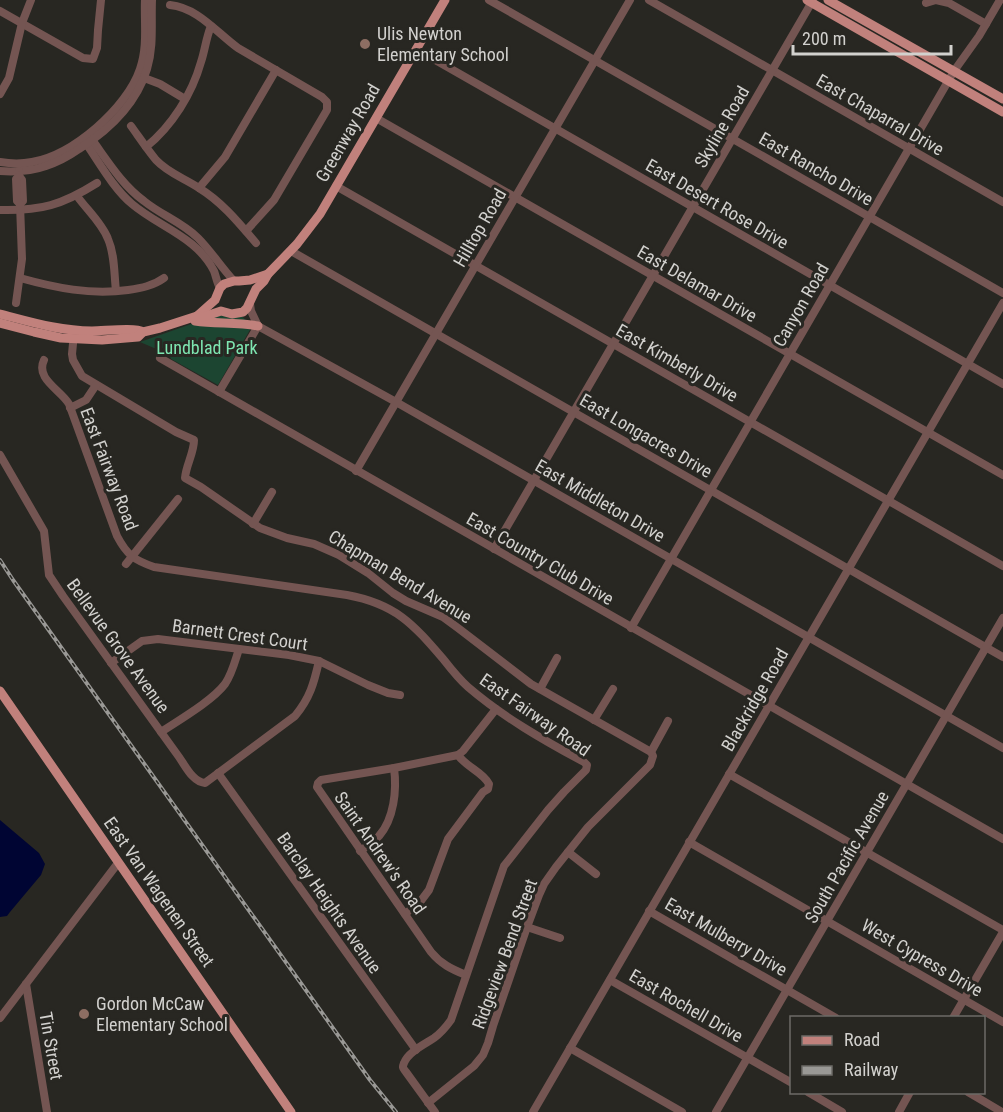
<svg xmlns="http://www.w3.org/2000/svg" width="1003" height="1112" font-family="'Roboto Condensed',sans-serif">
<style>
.green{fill:#1c4531}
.water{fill:#000533}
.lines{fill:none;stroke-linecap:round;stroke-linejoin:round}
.minor{stroke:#745552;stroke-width:8}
.major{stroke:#c1817c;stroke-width:9}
.rail-casing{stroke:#999895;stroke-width:4}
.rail{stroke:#282722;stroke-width:1.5;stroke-dasharray:4.5;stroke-linecap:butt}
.education-dot{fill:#8d6e63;stroke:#282722;stroke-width:2}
.labels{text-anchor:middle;stroke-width:6;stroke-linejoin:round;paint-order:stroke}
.poi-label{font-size:18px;fill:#d2d1ce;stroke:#282722;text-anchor:start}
.street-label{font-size:18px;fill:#d2d1ce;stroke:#282722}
.park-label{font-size:18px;fill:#7ee6b1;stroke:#282722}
</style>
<rect width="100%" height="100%" fill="#282722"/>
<polygon class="green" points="234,309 250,324 251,328 218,385 171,359 169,354 163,348 154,348 140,342"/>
<polygon class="water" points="0,820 39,853 45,864 41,875 10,912 7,916 0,917"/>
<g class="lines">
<g class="minor">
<polyline points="489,0 1003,293"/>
<polyline points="649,0 1003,202"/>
<polyline points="926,3 936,0 949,3 986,24"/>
<path d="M170,5C198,8 216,32 238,48L322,97L327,102V110L274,200L246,231"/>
<polyline points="0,11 83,58 93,59 97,48 98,30 101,0"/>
<polyline points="416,49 1003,384"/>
<polyline points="139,76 160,84 185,99"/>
<polyline points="0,94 9,78 22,23 31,0"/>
<polyline points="376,118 1003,475"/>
<path d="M131,126C139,137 147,149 156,160C168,173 184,178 199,188C222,202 239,223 256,243"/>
<path d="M90,137C107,160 121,184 144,201C161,215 182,222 198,238C211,251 221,267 234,281"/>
<path d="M85,142C99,162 113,188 132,204C159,227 197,237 214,271C216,276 217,283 220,288"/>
<path d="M146,147C172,126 192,94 201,62C205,50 206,38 211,26"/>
<path d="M0,162C11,164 22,164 32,162C73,155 127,108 140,69C148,46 144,23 145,0"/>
<path d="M0,171C15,172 32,171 46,166C58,162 69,156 79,149C109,130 136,105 147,69C154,46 151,24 152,0"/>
<polyline points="19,171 19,176 22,180 23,201 20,204"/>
<polyline points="336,186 1003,566"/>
<polyline points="199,188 225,157 276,70"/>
<path d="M77,196C87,210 102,223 108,239C115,255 114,274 116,291"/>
<path d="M0,210C41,211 62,205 97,183"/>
<polyline points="291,251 1003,657"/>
<path d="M20,278C56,288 90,295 128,290C141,288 153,286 164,278"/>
<polyline points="16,303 22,259 20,204 17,201 16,179 19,176"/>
<polyline points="250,304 251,311 258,326 396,402 1003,748"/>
<path d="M74,333L72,354L73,360L82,376L176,432L194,440C194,453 186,465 185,478L201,487L260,528L287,538L314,544L339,555L368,573L393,593L406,601L443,617L458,628L531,684L651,752L653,756L650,765L588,827L556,867L544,884L539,895L527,927L493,1026L488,1043L483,1055L474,1066L428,1103"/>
<polyline points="160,358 1003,839"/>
<path d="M44,360C35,379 61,390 69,404L117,536C127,555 134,560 154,567L347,595C396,604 413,624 444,660C451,669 459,679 468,687C503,717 543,740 584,762L587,765L586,770L564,792L548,810L504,866L451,1020C446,1027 441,1033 434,1038C425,1044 408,1052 404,1063C402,1068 403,1068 406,1072L435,1112"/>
<polyline points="219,392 258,326"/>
<polyline points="70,408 86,400 96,385"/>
<path d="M0,455L44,531L49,575L63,596L179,757C186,767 193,782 205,783L295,716C310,698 314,683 319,661"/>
<polyline points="356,471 630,0"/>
<polyline points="253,524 272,492"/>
<polyline points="494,549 813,0"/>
<polyline points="126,564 178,499"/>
<polyline points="631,628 954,71 979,36 1000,0"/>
<polyline points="111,663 142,641 158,639 289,655 319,661 368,685 388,693 400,695"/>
<polyline points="540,689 557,658"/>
<polyline points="594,720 613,689"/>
<path d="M161,732C179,720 212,701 225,684C232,674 235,661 239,649"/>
<polyline points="651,752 668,721"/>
<polyline points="218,773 416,1050"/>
<polyline points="729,774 1003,930"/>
<polyline points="689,842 1003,1022"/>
<path d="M360,851C367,846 374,842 379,836C394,819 397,790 394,768"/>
<polyline points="568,852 596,874"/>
<polyline points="649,911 836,1018"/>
<path d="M405,914L420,902L429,890L448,839L483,792L488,789L489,784C483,772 466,767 458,755"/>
<polyline points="527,927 560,938"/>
<path d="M466,975C451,969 441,964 431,952L317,787L318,783L321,780L394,768L458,755L463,751L496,709"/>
<polyline points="610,980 792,1083"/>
<polyline points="26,984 47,1112"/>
<polyline points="0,1018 118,863"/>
<polyline points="953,1018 1003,932"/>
<polyline points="570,1048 682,1112"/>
<polyline points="808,1092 842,1112"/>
<polyline points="968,1092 1002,1112"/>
<polyline points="533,1112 1003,303"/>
<polyline points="716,1112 1003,618"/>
<polyline points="899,1112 910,1092"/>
</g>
<g class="major">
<polyline points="807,0 1003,112"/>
<polyline points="828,0 1003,99"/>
<path d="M0,314C31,322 60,331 92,331C105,331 135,327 143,332"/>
<polyline points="197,316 215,300 220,288 224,284 234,281 239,281 250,280 268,274"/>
<path d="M195,321C216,324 238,322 258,326"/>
<polyline points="0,323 34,332 61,338 102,340 138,337 143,332 160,328 197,316 203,317 221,311 232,314 243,312 247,308 256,289 264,281 268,274 297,244 320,214 445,0"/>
<polyline points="0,691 291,1112"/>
</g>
<defs>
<polyline id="rail" points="0,560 13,580 370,1080 396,1112"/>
</defs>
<use href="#rail" class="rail-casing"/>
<use href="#rail" class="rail"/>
</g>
<g class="education-dot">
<circle cx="365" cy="44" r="6"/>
<circle cx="84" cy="1014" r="6"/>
</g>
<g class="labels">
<g class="poi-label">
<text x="377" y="40">Ulis Newton<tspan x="377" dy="21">Elementary School</tspan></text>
<text x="96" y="1010">Gordon McCaw<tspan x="96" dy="21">Elementary School</tspan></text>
</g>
<g class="street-label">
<text transform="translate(880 115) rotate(30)" y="6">East Chaparral Drive</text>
<text transform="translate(722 127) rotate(-60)" y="6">Skyline Road</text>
<text transform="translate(348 133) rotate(-60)" y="6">Greenway Road</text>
<text transform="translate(816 169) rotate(30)" y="6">East Rancho Drive</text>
<text transform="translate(717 204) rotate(30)" y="6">East Desert Rose Drive</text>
<text transform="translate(480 228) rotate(-60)" y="6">Hilltop Road</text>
<text transform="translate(697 284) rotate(30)" y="6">East Delamar Drive</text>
<text transform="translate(801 305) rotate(-60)" y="6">Canyon Road</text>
<text transform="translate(677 363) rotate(30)" y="6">East Kimberly Drive</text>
<text transform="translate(646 436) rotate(30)" y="6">East Longacres Drive</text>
<text transform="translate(109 469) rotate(69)" y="6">East Fairway Road</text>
<text transform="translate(600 501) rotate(30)" y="6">East Middleton Drive</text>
<text transform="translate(540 559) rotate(30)" y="6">East Country Club Drive</text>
<text transform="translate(400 577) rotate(31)" y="6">Chapman Bend Avenue</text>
<text transform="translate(240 635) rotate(8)" y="6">Barnett Crest Court</text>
<text transform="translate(118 646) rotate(54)" y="6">Bellevue Grove Avenue</text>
<text transform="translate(755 700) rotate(-60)" y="6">Blackridge Road</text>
<text transform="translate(535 715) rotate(35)" y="6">East Fairway Road</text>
<text transform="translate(380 853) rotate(55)" y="6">Saint Andrew's Road</text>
<text transform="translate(847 857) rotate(-60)" y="6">South Pacific Avenue</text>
<text transform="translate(159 892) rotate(55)" y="6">East Van Wagenen Street</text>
<text transform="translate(329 903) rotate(55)" y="6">Barclay Heights Avenue</text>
<text transform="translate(726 937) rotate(30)" y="6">East Mulberry Drive</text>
<text transform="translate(505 954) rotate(-70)" y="6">Ridgeview Bend Street</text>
<text transform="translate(922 958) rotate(30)" y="6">West Cypress Drive</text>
<text transform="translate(686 1006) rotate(30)" y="6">East Rochell Drive</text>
<text transform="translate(51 1046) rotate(80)" y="6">Tin Street</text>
</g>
<g class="park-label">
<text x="207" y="354">Lundblad Park</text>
</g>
</g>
<rect x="790" y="1016" width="195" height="78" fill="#282722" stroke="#6c6b67" stroke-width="1.5"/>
<rect x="802" y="1036" width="30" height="9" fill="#c1817c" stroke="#6c6b67" stroke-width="1.5"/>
<text x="844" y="1046" font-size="18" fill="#d2d1ce">Road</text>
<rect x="802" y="1066" width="30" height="9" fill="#999895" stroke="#6c6b67" stroke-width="1.5"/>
<text x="844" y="1076" font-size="18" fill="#d2d1ce">Railway</text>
<path d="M793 45v9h158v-9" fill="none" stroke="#d2d1ce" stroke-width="3"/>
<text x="802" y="45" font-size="18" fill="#d2d1ce" stroke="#282722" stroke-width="4.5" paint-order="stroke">200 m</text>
</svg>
